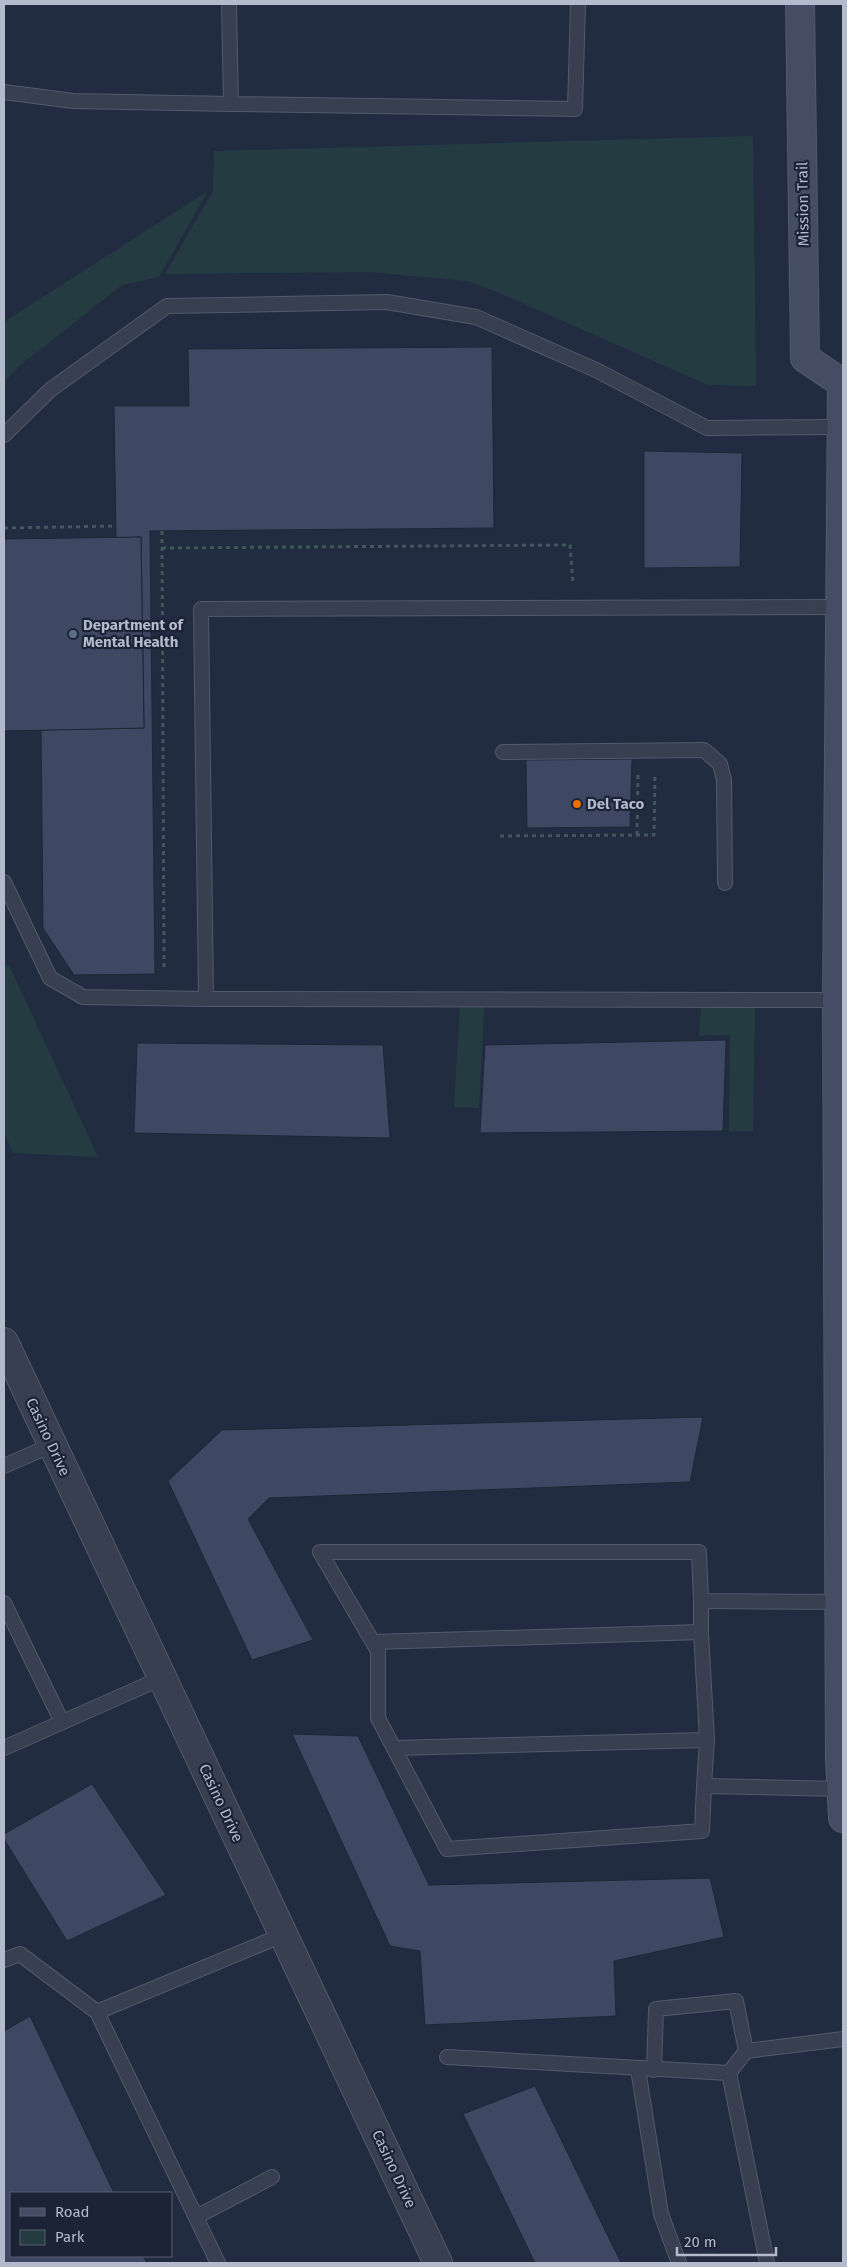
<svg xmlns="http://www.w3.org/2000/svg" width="847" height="2267" font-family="'Fira Sans',sans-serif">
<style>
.green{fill:#243b42}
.building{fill:#3e4862;stroke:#1e2638}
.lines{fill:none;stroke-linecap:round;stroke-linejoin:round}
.service-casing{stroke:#525a6c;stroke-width:16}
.tertiary-casing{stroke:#525a6c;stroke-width:30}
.secondary-casing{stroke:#525a6c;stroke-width:30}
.path{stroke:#40575c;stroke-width:3;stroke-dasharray:4 4;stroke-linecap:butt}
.service{stroke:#373f51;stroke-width:14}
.tertiary{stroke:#373f51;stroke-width:28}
.secondary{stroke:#444d64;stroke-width:28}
.service-dot{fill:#5c6f8a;stroke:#1c2336;stroke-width:2}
.food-dot{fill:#e8710a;stroke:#1c2336;stroke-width:2}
.labels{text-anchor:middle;stroke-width:4.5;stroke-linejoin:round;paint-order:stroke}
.street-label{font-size:15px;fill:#b3bacc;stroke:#1c2336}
.poi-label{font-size:15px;font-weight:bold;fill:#b3bacc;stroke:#1c2336;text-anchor:start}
</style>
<rect width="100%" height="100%" fill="#222c41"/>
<g class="green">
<polygon points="753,136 756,386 708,385 497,292 467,281 369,272 165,274 213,191 214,151"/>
<polygon points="208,191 159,277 122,285 22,364 4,382 4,322"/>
<polygon points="9,965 98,1157 13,1153 4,1133 4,966"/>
<polygon points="755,1006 753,1131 729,1131 730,1035 699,1036 701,1008"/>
<polygon points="460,1007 484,1007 479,1108 454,1107"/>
</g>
<g class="building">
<polygon points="492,347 494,528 150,531 155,974 74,975 43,928 41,730 144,728 141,537 116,538 114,406 189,406 188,349"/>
<polygon points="644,451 742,453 740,567 644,568"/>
<polygon points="141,537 144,728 4,731 4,539"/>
<polygon points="632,759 630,827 527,828 526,760"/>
<polygon points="726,1040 723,1131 480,1133 485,1045"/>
<polygon points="137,1043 383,1045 390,1138 134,1133"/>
<polygon points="703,1417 690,1482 269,1498 248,1519 313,1640 252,1660 168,1481 222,1430"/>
<polygon points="292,1734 358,1736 429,1885 710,1878 724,1937 614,1961 616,2016 425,2025 420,1951 390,1946"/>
<polygon points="92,1784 166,1895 67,1941 4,1839 4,1834"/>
<polygon points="30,2016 114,2193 11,2193 11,2256 143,2256 147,2263 4,2263 4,2031"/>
<polygon points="535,2086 621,2263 535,2263 463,2114"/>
</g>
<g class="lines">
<defs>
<g id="service">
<polyline points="229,4 231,104 575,109 578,4"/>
<polyline points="4,92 73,101 231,104"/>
<polyline points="4,435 50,390 167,306 387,302 476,317 596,370 707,428 842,427"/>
<polyline points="503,752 704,750 720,764 724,780 725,883"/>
<polyline points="4,882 50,978 83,997 206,999"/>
<polyline points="837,1000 206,999 201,609 841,607"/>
<polyline points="4,1466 52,1445"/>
<polyline points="839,1602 701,1601 699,1552 320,1552 378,1651 378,1718 447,1849 702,1831 704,1786 841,1789"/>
<polyline points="4,1603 62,1722"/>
<polyline points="701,1632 707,1740"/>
<polyline points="373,1642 701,1632 701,1601"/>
<polyline points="4,1748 162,1678"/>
<polyline points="394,1748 707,1740 704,1786"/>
<polyline points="4,1960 20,1954 97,2012 218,2263"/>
<polyline points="97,2012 283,1935"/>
<polyline points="746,2051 843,2039"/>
<polyline points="447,2057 729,2073 767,2263"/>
<polyline points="638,2069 661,2214 679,2263"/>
<polyline points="654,2070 656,2009 736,2001 746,2051 729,2073"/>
<polyline points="196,2217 272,2177"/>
</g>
<polyline id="tertiary" points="4,1342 438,2263"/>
<g id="secondary">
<polyline points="800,4 805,358 842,383"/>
<polyline points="842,383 837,1000 840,1760 843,1818"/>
</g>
</defs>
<use href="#service" class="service-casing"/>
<use href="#tertiary" class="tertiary-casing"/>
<use href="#secondary" class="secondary-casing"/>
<g class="path">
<polyline points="4,528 116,526"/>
<polyline points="162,531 164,967"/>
<polyline points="162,548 570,545 573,585"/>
<polyline points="637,835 638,773"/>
<polyline points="500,836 654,835 655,775"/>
</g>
<use href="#service" class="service"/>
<use href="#tertiary" class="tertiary"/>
<use href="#secondary" class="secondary"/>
</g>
<circle class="service-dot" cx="73" cy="634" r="5"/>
<circle class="food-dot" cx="577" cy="804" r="5"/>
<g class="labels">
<g class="street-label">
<text transform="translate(803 204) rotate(-91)" y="5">Mission Trail</text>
<text transform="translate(48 1437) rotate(65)" y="5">Casino Drive</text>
<text transform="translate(221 1803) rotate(65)" y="5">Casino Drive</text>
<text transform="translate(394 2169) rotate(65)" y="5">Casino Drive</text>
</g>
<g class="poi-label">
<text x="83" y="630">Department of<tspan x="83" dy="17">Mental Health</tspan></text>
<text x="587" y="809">Del Taco</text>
</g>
</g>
<rect width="847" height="2267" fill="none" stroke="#b3bacc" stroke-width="10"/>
<rect x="10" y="2192" width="162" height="65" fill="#1c2336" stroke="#585f72"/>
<rect x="20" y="2208" width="25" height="8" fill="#444d64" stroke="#585f72"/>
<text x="55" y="2217" font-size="15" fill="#b3bacc">Road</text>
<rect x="20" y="2230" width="25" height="15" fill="#243b42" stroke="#585f72"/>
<text x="55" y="2242" font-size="15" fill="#b3bacc">Park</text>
<path d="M677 2247v8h99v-8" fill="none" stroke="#b3bacc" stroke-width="2.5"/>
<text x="684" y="2247" font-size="15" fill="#b3bacc" stroke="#1c2336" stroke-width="4" paint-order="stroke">20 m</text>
</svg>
